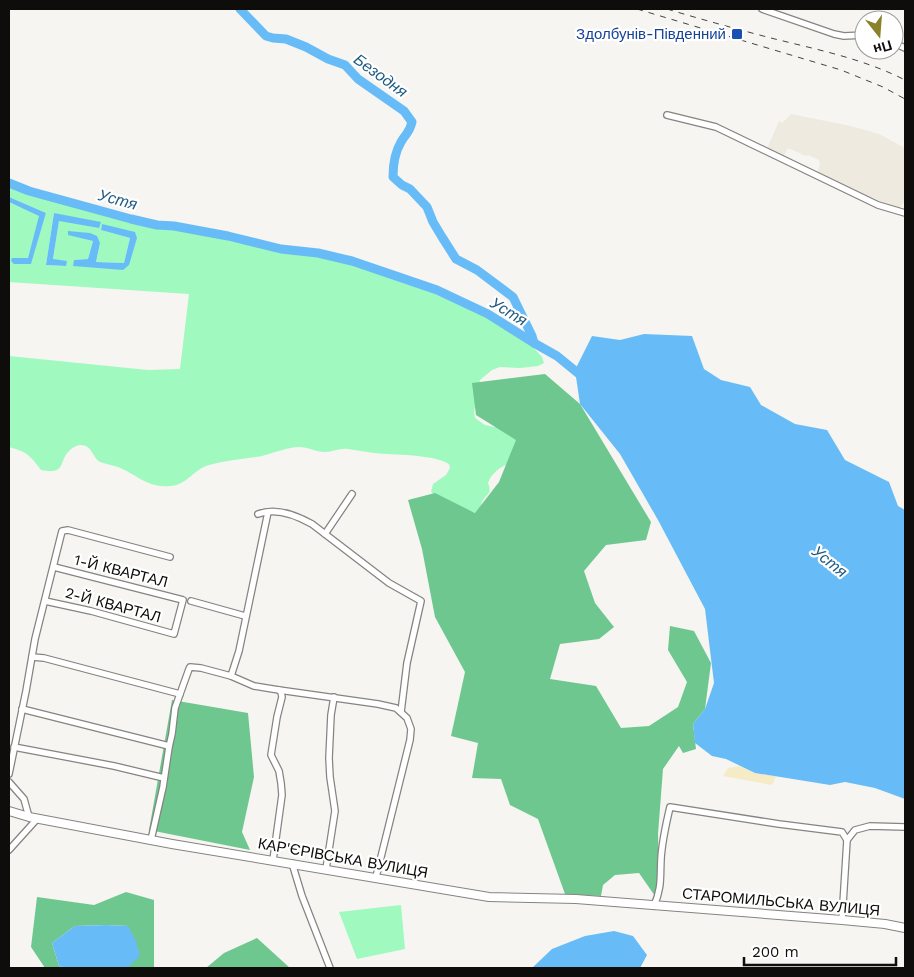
<svg xmlns="http://www.w3.org/2000/svg" width="914" height="977" font-family="'Work Sans',sans-serif">
<style>
.built{fill:#eeeadf}
.green{fill:#a0f9bf;fill-rule:evenodd}
.forest{fill:#6ec78f}
.sand{fill:#f5ebc6}
.water{fill:#67bcf7}
.lines{fill:none;stroke-linecap:round;stroke-linejoin:round}
.river{stroke:#67bcf7;stroke-width:9}
.street-casing{stroke:#858481;stroke-width:8}
.secondary-casing{stroke:#858481;stroke-width:10}
.street{stroke:#fff;stroke-width:5.5}
.secondary{stroke:#fff;stroke-width:8}
.rail{stroke:#444341;stroke-width:1;stroke-dasharray:6 6;stroke-linecap:butt}
.transit-dot{fill:#1a4fb4;stroke:#fff;stroke-width:2}
.labels{text-anchor:middle;stroke-width:4.5;stroke-linejoin:round;paint-order:stroke}
.transit-label{font-size:15px;fill:#164399;stroke:#fff;text-anchor:end}
.street-label{font-size:15px;fill:#0e0d0c;stroke:#fff}
.water-label{font-size:16px;font-style:italic;fill:#1c5a81;stroke:#fff}
</style>
<rect width="100%" height="100%" fill="#f6f5f1"/>
<polygon class="built" points="791,114 851,126 869,131 881,135 905,148 905,202 902,204 899,209 843,185 818,172 820,163 819,160 808,155 806,156 788,148 783,157 767,149 779,121 782,123"/>
<g class="green">
<path d="M9,185L40,195L157,227L174,228L228,238L281,251L318,255L352,263L438,295L487,317L532,346L542,357L544,363L538,366L520,368L500,367L492,370L480,380L474,412L475,418L485,425L521,433L517,459C505,466 493,469 488,483C493,495 485,494 482,502C480,507 482,510 478,514L436,496L431,492L433,484L446,475L450,468L449,464C433,454 393,455 374,453C365,452 356,450 348,449C340,448 333,452 325,452C316,452 308,447 299,447C289,447 273,453 262,456C244,459 224,460 206,466C193,471 185,486 170,486C147,488 138,475 118,467C112,465 105,464 100,462C92,457 92,445 81,445C77,445 74,447 71,449C57,461 68,475 41,470C30,455 27,452 9,447V356L148,370L180,369L189,294L9,282V202L40,216L28,258L31,263L46,213L9,197ZM54,213L99,228L59,220L53,260L66,266L46,265ZM102,224L137,238L123,270L74,260L88,259L93,241L69,235L100,243L96,262L124,263L130,238L101,230Z"/>
<polygon points="401,905 405,949 357,959 339,912"/>
</g>
<g class="forest">
<polygon points="545,374 580,404 651,522 646,540 606,545 584,571 595,603 614,627 599,639 560,644 550,679 596,686 621,728 649,726 678,707 687,682 668,650 670,626 694,631 711,663 705,709 693,724 696,749 683,753 679,746 663,769 658,834 659,883 655,896 639,873 615,875 603,885 601,896 565,894 538,819 510,805 501,779 472,778 478,743 451,736 465,672 435,617 422,549 408,500 435,493 475,513 499,482 516,440 476,415 472,383"/>
<polygon points="172,700 248,713 254,777 242,832 250,850 149,830"/>
<polygon points="126,892 154,900 154,968 123,968 128,967 128,926 107,925 75,926 52,943 59,966 67,968 45,968 31,947 37,897 94,905"/>
<polygon points="257,938 290,968 206,968 224,953"/>
</g>
<polygon class="sand" points="740,766 755,773 776,776 772,785 723,776 728,768"/>
<g class="water">
<polygon points="9,197 46,213 31,264 14,264 11,261 12,258 28,258 39,216 9,202"/>
<polygon points="54,213 101,222 99,228 59,221 53,259 67,261 66,266 46,265"/>
<polygon points="102,224 135,232 137,238 129,265 123,270 73,266 74,260 88,259 93,241 68,235 68,231 90,233 97,236 100,243 96,262 124,263 130,238 101,230"/>
<polygon points="644,334 692,336 704,369 721,380 750,387 761,405 795,424 827,430 845,460 889,482 898,506 905,510 905,799 875,788 845,782 830,785 755,773 726,759 712,756 695,743 693,724 705,709 714,683 705,609 658,520 620,454 580,404 575,370 592,336 620,340"/>
<polygon points="107,925 128,926 136,941 140,956 128,967 123,968 67,968 59,966 52,943 75,926"/>
<polygon points="614,931 633,936 647,955 640,968 532,968 552,949 585,936"/>
</g>
<g class="lines">
<g class="river">
<path d="M240,9L266,36L273,38L286,39L306,47L328,59L345,65L358,79L404,111L412,122C409,134 406,133 401,142C395,152 393,165 393,177L402,185L410,189L427,207L433,222L442,237L456,259L477,270L513,297L532,336L534,343"/>
<polyline points="9,183 29,191 131,219 157,225 174,226 228,236 281,249 318,253 352,261 399,277 437,290 488,314 534,343 557,356 584,378"/>
</g>
<defs>
<g id="street">
<polyline points="762,9 834,34 844,36 864,35"/>
<polyline points="894,43 905,48"/>
<polyline points="667,115 716,127 878,205 905,213"/>
<path d="M258,514C276,507 296,515 312,524L389,583L421,601L407,663L401,712"/>
<polyline points="325,534 352,494"/>
<polyline points="45,601 91,611 174,634 183,600 54,567"/>
<polyline points="191,601 245,616"/>
<polyline points="32,657 44,658 180,694"/>
<polyline points="231,676 254,686 279,690 281,692 282,697 277,717 271,755 279,771 281,783 282,795 273,860"/>
<polyline points="279,690 378,704 396,708 407,718 411,729 410,740 376,877"/>
<polyline points="22,709 169,746"/>
<polyline points="14,747 114,766 164,778"/>
<polyline points="9,774 26,691 35,639 62,531 68,530 170,557"/>
<polyline points="9,782 24,799 29,817"/>
<polyline points="151,840 163,787 169,747 172,734 175,708 189,669 190,667 201,668 231,676 239,651 268,512"/>
<polyline points="847,840 855,830 870,826 905,827"/>
<polyline points="9,850 37,819"/>
<polyline points="292,863 302,896 330,968"/>
<polyline points="326,869 335,811 330,777 329,758 331,715 334,697"/>
<path d="M654,906C662,887 660,878 661,859C662,841 666,824 670,807L779,824L842,832L847,840L842,920"/>
</g>
<polyline id="secondary" points="9,811 29,817 172,844 489,897 576,899 842,920 885,924 905,928"/>
</defs>
<use href="#street" class="street-casing"/>
<use href="#secondary" class="secondary-casing"/>
<use href="#street" class="street"/>
<use href="#secondary" class="secondary"/>
<g class="rail">
<polyline points="637,9 841,70 883,87 905,99"/>
<path d="M667,9C700,19 733,28 767,37C814,49 862,58 905,80"/>
</g>
</g>
<rect class="transit-dot" x="731" y="28" width="12" height="12" rx="2.5"/>
<g class="labels">
<g class="transit-label">
<text x="726" y="39">Здолбунів-Південний</text>
</g>
<g class="street-label">
<text transform="translate(121 571) rotate(14)" y="5">1-Й КВАРТАЛ</text>
<text transform="translate(113 605) rotate(15)" y="5">2-Й КВАРТАЛ</text>
<text transform="translate(343 858) rotate(10)" y="5">КАР'ЄРІВСЬКА ВУЛИЦЯ</text>
<text transform="translate(781 902) rotate(5)" y="5">СТАРОМИЛЬСЬКА ВУЛИЦЯ</text>
</g>
<g class="water-label">
<text transform="translate(381 75) rotate(36)" y="6">Безодня</text>
<text transform="translate(118 199) rotate(15)" y="6">Устя</text>
<text transform="translate(509 311) rotate(31)" y="6">Устя</text>
<text transform="translate(830 561) rotate(39)" y="6">Устя</text>
</g>
</g>
<rect width="914" height="977" fill="none" stroke="#0e0d0c" stroke-width="20"/>
<g transform="translate(879 35) rotate(163)"><circle r="24" fill="#ffffff" stroke="#9f9e9e"/>
<path d="M0-4L9 19L0 12L-9 19Z" fill="#8a822a"/>
<text y="-8" font-size="14" font-weight="bold" text-anchor="middle" fill="#0e0d0c">Пн</text>
</g>
<path d="M744 957v8h152v-8" fill="none" stroke="#0e0d0c" stroke-width="2.5"/>
<text x="752" y="957" font-size="15" fill="#0e0d0c" stroke="#ffffff" stroke-width="4" paint-order="stroke">200 m</text>
</svg>
